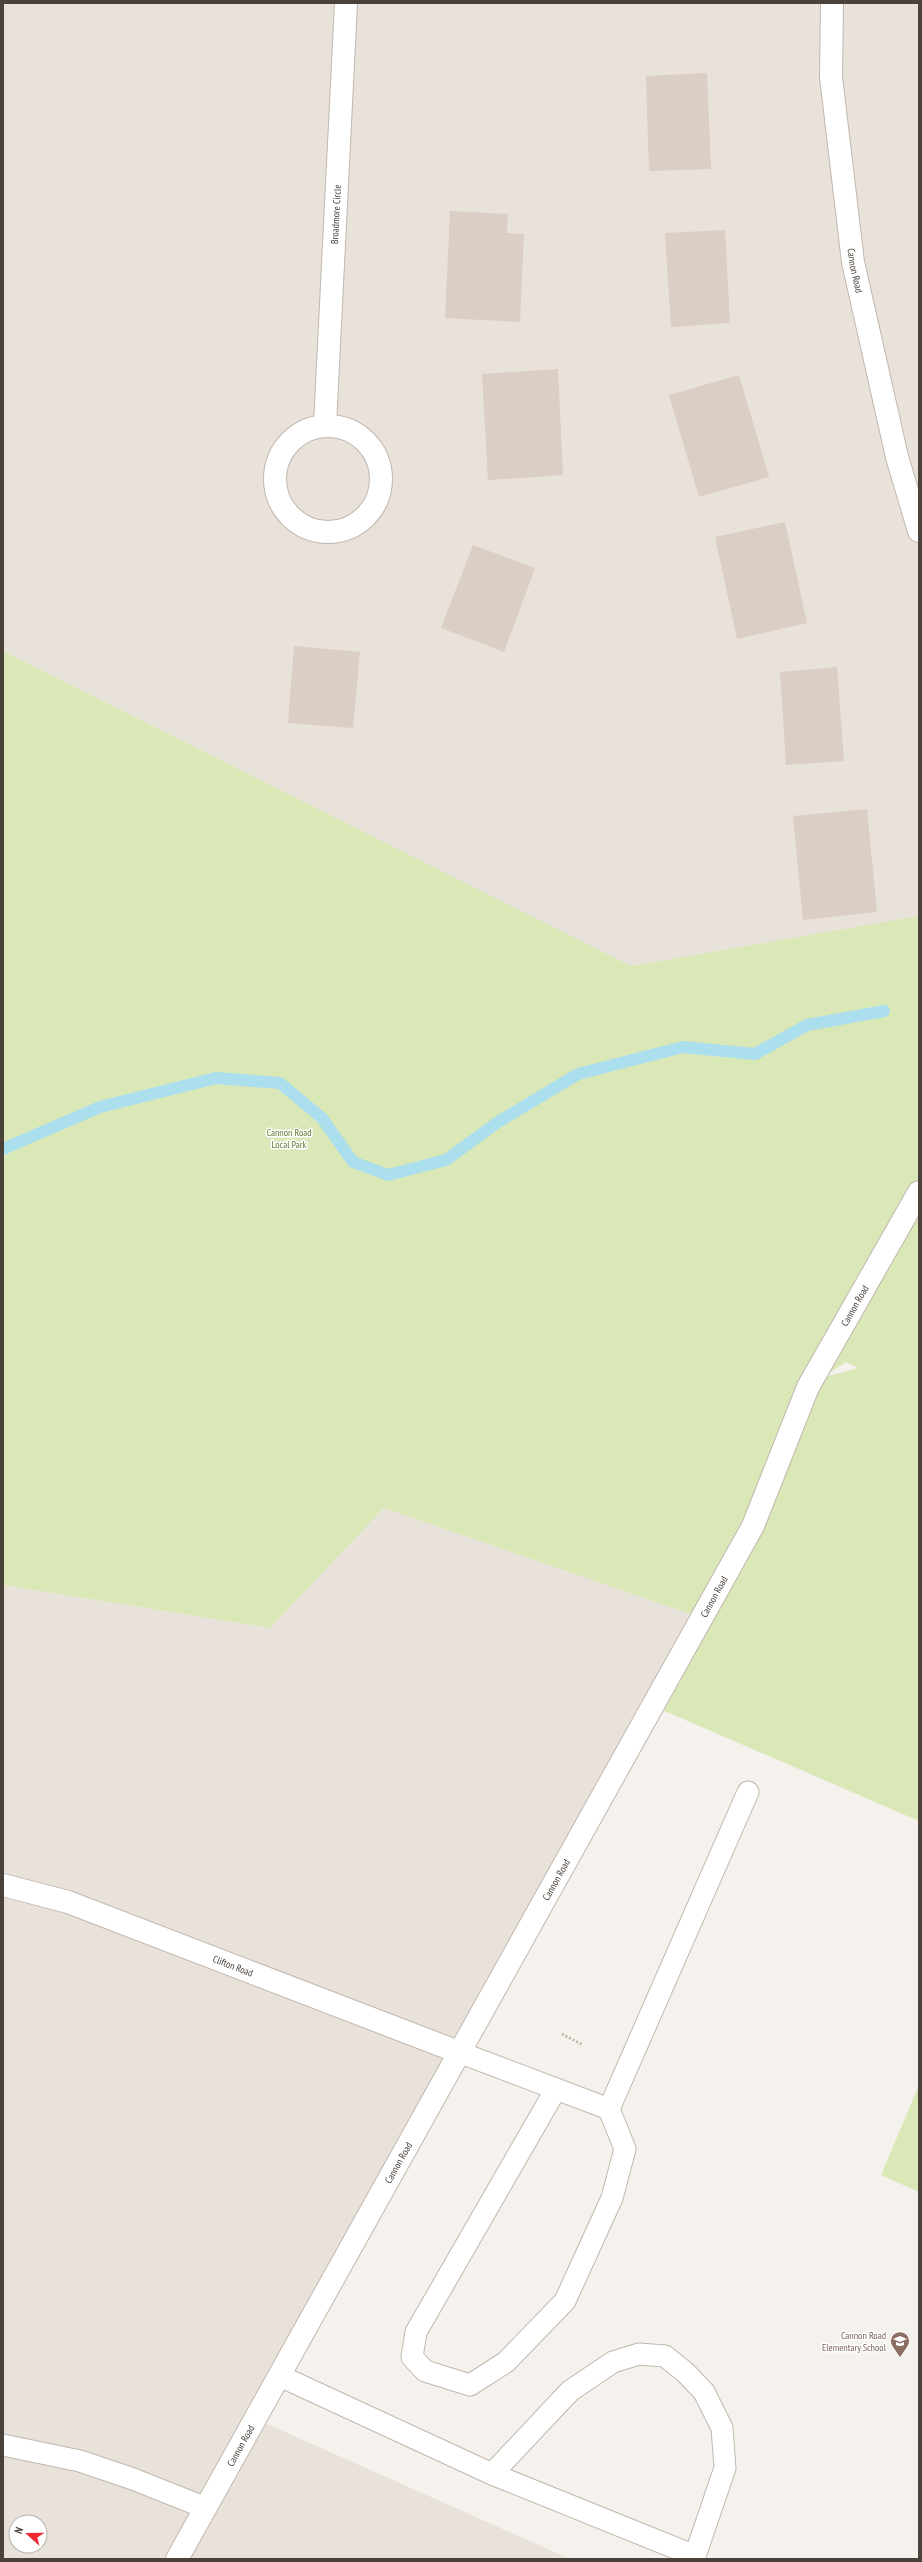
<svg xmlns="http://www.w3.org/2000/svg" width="922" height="2562" font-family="'PT Sans Narrow',sans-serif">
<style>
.residential{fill:#e9e2da;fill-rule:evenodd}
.green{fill:#dae7b7}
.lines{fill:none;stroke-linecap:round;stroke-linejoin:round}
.stream{stroke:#acdfee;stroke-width:12}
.building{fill:#dacec5}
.lane-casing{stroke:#c1b7af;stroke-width:23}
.street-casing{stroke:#c1b7af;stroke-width:24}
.path{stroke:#c2b0a1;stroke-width:2.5;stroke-dasharray:2 2;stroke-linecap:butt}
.lane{stroke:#fff;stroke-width:21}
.street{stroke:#fff;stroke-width:22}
.labels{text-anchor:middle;stroke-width:3;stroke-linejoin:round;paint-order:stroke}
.street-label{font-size:10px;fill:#4a413a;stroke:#fff}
.park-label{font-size:10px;fill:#597a2e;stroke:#fff}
.education-label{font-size:10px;fill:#785e54;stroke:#fff;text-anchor:end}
</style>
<rect width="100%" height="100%" fill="#f5f1ec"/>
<g class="residential">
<polygon points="3,3 919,3 919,917 631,966 3,651"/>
<path d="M384,1508L702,1618L256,2419L570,2559H3V1585L270,1628ZM16,2522H40V2546H16Z"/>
</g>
<g class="green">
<polygon points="3,651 631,966 919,916 919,1821 660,1709 715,1612 825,1377 858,1368 846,1362 808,1387 702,1618 384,1508 270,1628 3,1585"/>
<polygon points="919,2085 919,2192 881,2175"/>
</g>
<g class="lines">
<polyline class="stream" points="3,1149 100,1107 216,1078 280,1083 322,1118 353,1162 388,1175 446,1160 498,1122 578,1074 683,1047 755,1054 807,1025 884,1011"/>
</g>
<g class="building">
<polygon points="707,73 711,169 649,171 646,76"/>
<polygon points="450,211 508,214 507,233 524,234 520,322 445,318"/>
<polygon points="725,230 730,323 671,327 665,233"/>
<polygon points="558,369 563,475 488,480 482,374"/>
<polygon points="739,375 769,477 699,497 669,395"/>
<polygon points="785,522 807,623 737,639 715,537"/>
<polygon points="473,545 535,568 504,652 441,628"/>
<polygon points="294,646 360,652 353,728 288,723"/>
<polygon points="837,667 844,761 786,765 780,672"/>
<polygon points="867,809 877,912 803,920 793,816"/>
</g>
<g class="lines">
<defs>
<g id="lane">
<polyline points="461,2053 609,2109 748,1792"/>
<polyline points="556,2089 416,2332 412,2357 425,2371 470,2385 506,2362 565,2301 612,2198 625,2149 609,2109"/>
<polyline points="280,2376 492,2474 570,2391 613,2362 639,2354 665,2356 686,2373 704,2392 722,2428 725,2468 695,2556 492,2474"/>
<polyline points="3,2445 80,2461 133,2479 206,2508"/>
</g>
<g id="street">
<path id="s1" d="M832,3L831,77L853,262L897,457L919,531"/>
<path id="s2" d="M325,425L346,3"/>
<circle cx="328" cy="479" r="53"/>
<path id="s3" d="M3,1885L68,1902L461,2053"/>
<path id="s4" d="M177,2559L753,1526L808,1387L919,1192"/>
</g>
</defs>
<use href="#lane" class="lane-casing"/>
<use href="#street" class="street-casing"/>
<polyline class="path" points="562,2034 583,2045"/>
<use href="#lane" class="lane"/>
<use href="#street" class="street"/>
</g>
<defs>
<symbol id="school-pin" viewBox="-11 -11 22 30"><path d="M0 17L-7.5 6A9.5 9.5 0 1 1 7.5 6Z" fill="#8d6e63" stroke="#fff"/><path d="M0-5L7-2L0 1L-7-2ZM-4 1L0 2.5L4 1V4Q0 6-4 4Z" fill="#fff"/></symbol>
</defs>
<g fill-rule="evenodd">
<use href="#school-pin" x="889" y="2330" width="22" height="30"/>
</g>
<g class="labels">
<g class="street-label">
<text dy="4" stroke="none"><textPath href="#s2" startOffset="211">Broadmore Circle</textPath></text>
<text dy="4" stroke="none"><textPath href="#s1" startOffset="269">Cannon Road</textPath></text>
<text dy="4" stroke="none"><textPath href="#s4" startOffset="1426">Cannon Road</textPath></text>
<text dy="4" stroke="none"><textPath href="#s4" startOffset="1102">Cannon Road</textPath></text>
<text dy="4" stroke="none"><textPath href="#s4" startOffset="778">Cannon Road</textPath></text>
<text dy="4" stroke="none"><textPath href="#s3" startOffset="244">Clifton Road</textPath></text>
<text dy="4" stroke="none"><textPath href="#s4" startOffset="454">Cannon Road</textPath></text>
<text dy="4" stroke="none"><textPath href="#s4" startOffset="130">Cannon Road</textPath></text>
</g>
<g class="park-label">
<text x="289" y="1136">Cannon Road<tspan x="289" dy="12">Local Park</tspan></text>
</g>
<g class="education-label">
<text x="886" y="2339">Cannon Road<tspan x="886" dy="12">Elementary School</tspan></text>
</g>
</g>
<rect width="922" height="2562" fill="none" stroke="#4a413a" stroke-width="8"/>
<g transform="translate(28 2534) rotate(291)"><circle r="19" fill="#ffffff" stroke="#b7b3b0"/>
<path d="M0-3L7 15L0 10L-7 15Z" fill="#f0282f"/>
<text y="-6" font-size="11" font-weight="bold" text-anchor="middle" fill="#4a413a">N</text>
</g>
</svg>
